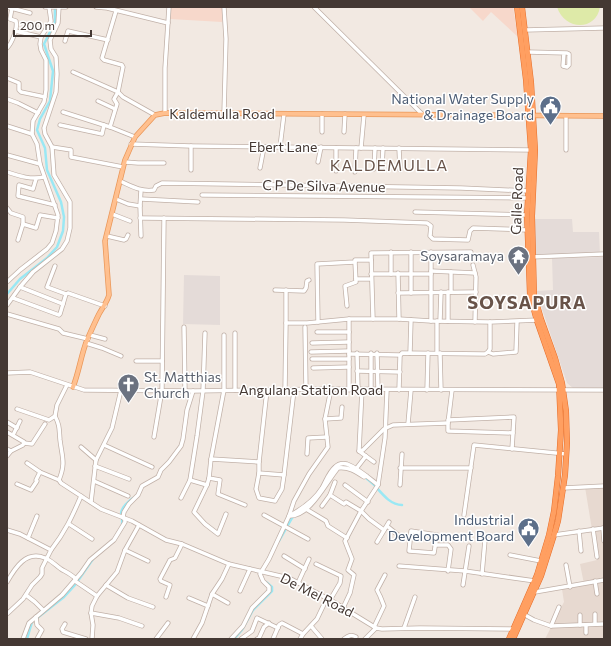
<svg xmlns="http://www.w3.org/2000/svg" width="611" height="646" font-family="Commissioner,sans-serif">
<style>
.residential{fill:#e7d9d0}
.commercial{fill:#f7d8cb}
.industrial{fill:#e4dbd8}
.green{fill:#deeaa8}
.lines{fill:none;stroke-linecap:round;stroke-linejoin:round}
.canal{stroke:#9ae8f4;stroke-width:2.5}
.minor-casing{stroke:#c1b1a8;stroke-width:5}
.major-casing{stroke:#ea9759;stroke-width:5.5}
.highway-casing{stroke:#e66d29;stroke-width:6}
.minor{stroke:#fff;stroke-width:3.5}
.major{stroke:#ffc08f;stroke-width:4}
.highway{stroke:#ff9f61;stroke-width:5}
.labels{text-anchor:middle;stroke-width:3;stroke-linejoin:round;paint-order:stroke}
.service-label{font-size:14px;fill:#4e5e75;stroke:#fff;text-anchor:end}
.street-label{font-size:14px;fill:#443833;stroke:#fff}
.worship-label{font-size:14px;fill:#5b616d;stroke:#fff;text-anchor:end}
.quarter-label{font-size:16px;letter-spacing:1px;fill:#685349;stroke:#fff}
.district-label{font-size:18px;font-weight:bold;letter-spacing:1px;fill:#685349;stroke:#fff}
</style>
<rect width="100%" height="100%" fill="#f2e9e2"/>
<polygon class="residential" points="604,486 604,639 545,639 564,602 562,589 584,584 580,564 597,560 585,487"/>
<g class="commercial">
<polygon points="170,7 222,7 222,22 170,19"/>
<polygon points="469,7 513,7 518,37 491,12 483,21"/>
</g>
<g class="industrial">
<polygon points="534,219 572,219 573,232 599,232 600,255 535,255"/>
<polygon points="604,257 604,388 573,388 567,383 536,291 553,290 552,258"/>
<polygon points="184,275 220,276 220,325 183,324"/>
</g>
<path class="green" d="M557,7H600C596,31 565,31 557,7Z"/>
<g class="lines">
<g class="canal">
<polyline points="7,294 20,279 47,258 57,247 63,231 64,217 61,202 47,170 45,148 37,130 40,119 50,101 53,71 44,44 55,22 55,7"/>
<polyline points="339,466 346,466 352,468"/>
<path d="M364,476C368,480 373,483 376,487C383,495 391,505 402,505"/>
<path d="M122,524C123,520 121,517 121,514C121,507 129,501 133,498"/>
<polyline points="279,541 292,518 295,515"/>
<polyline points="27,639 32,622 64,597 75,585 93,559"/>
<polyline points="234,639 242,630 253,610 272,591 272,587 266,582"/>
</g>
<defs>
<g id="minor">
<polyline points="7,7 30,13"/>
<polyline points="45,7 66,7"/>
<polyline points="96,7 107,8 168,23"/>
<polyline points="314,7 422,114"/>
<polyline points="525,30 604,28"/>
<polyline points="15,31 41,37"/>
<polyline points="65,41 68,31 108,40"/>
<path d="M7,48C12,43 18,28 16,21L10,19L12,8"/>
<polyline points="528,52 567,53 569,54 569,65 567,67 563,66 564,53"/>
<polyline points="73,72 118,92 123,97 155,115"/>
<polyline points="7,78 19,83 19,90 21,92 45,97"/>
<polyline points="7,99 18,103 38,113"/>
<polyline points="98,101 115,109"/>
<polyline points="63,112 110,127 135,137"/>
<polyline points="165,113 165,68 169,7"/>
<polyline points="224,113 226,39 224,7"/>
<polyline points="60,125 102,134 104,125"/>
<polyline points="7,126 32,134"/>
<polyline points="110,127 117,104 114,99 118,92 123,67 122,65 104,60 102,58 116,11"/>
<polyline points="322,132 322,114"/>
<polyline points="344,132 345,114"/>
<polyline points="131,144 191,146 531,150"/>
<polyline points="52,147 71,150 71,157 123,167"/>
<polyline points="280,147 284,114"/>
<polyline points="361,148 364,115"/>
<polyline points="399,148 400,170"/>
<polyline points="566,150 566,116"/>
<polyline points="7,155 40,164"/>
<polyline points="125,162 138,163 164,163"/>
<polyline points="318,162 321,147"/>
<polyline points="382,167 383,148"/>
<polyline points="260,168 264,147"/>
<polyline points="374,169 375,148"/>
<polyline points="191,170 191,146"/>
<polyline points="336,171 336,148"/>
<path d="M7,172C19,176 31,180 44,177"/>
<polyline points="355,172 356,148"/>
<polyline points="36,179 33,189 19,185 18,196 55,205"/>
<path d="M120,181C131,186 141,192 154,190L156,186L162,183L461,188L529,191"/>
<polyline points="202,195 528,198"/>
<polyline points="116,199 128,204 140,206 141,190"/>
<polyline points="141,199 198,202"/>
<polyline points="140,206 141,236"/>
<polyline points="7,208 11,213 23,217 23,224"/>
<polyline points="415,212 527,215"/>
<polyline points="112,214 130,221"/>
<polyline points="140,218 344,220 427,223 431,226 430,236 433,239 468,240 470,231 473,228 527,230"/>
<polyline points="107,236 124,240 126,239 128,235"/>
<polyline points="18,240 23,224 36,228 40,215 58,218"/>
<polyline points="391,252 391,274"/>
<polyline points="411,252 411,293"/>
<polyline points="531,257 604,254"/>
<polyline points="473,265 476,277 475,322"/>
<polyline points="55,266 47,287 66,294"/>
<polyline points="431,271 475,273"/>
<polyline points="451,272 451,292"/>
<polyline points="398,273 399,319"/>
<polyline points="371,274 431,274"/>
<polyline points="356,279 371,279"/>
<polyline points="7,282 20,270 47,249 52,243 56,231 58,215 40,164 37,144 32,134 33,121 44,102 46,90 46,60 41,50 40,44 41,37 51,21 49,7"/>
<polyline points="20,287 63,304"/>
<polyline points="275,290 304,291 306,288 307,281 309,280"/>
<polyline points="286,290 286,323"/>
<polyline points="448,292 448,321"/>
<polyline points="398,293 476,292"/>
<polyline points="13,298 59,315 60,314 66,294 68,293 105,306"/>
<polyline points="7,305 20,287 33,272 62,249 67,241 70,228 70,202 54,175 52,147 45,134 44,128 56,92 57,74 56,57 51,49 50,40 58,23 59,7"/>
<polyline points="347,306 345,286 356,282 355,262"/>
<polyline points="7,314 59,329 63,333 88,339"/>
<polyline points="373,319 371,253 471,252"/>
<polyline points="431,321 431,252"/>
<polyline points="440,321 441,292"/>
<polyline points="318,322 317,264 355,262 355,260 371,260"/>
<polyline points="184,327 185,391"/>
<polyline points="305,327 306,390"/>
<polyline points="317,332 349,332"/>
<polyline points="205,333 203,391 197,436 190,480 207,485 209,478"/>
<polyline points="235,333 235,390"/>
<polyline points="90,335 105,339"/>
<polyline points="86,343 102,348 121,356"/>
<polyline points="312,343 349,342"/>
<polyline points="311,352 349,351"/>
<polyline points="488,352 493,354 516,352 517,322"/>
<polyline points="357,353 358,390"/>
<polyline points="371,353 371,390"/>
<polyline points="377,353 378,389"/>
<polyline points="410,353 411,320"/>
<polyline points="437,353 437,321"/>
<polyline points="440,353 441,390"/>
<polyline points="349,354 400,355"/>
<polyline points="312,359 349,359"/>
<polyline points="136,361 162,361"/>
<polyline points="313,368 349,367"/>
<polyline points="357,371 400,372"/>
<polyline points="7,373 30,372 84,390 193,391 331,389 604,390"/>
<path d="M67,385L57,405L55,416C60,426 59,429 60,440C62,457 66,463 59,480L61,483L101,509L132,521L166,540L182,544L229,564L289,578L332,601L376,628L382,629L420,628L514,629"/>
<polyline points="285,390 286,323 307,323 349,319 399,319 431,321 490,322"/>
<polyline points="349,390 349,319"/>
<polyline points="362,390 359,451 363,450 384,429 393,425 448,423"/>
<polyline points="399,390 400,356 402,353 485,354 488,352 490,349 490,322 538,320"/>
<polyline points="427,390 428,353"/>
<polyline points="452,390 448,423 448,431 513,433"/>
<polyline points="17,409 49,420 55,416"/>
<polyline points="325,419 341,418 342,407"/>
<polyline points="448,420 514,417 512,449"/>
<polyline points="7,422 17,428"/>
<polyline points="408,424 411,390"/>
<polyline points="7,432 24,442 23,445 11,451"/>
<polyline points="13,435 20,421"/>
<polyline points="154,437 162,390 164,218"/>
<polyline points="24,443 32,444 45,424"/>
<polyline points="104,445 152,467"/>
<polyline points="81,447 96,460"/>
<polyline points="7,449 11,451 7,456"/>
<polyline points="359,451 374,462"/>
<polyline points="307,454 308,438 327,437"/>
<polyline points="211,459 224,390 224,335"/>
<polyline points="259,462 259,473 284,475 294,390"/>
<polyline points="27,463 40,472 59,480"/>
<polyline points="95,466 129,479"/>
<polyline points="400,468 471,468"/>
<polyline points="356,469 366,456"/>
<polyline points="259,473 256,489 259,498 275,501 282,489 284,475"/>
<path d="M367,476L364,477C355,471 349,467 338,468C326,482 310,517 289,516C302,509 314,501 322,488C326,481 329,472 335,467C338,464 343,463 347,464C358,468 369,478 378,485"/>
<polyline points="94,481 128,496"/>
<polyline points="17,484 31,490 37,481 36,480 40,472"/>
<polyline points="207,485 194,512 205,524 218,534 226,514"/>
<polyline points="345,485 368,502"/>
<polyline points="400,485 402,454"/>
<polyline points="563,488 604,486"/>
<polyline points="330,495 344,504 346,502 361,511 369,519 384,530"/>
<polyline points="181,498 190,480"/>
<polyline points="91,502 96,460 112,428 121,390"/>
<polyline points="245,505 218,494 220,480 209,478 211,459 259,462 267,390"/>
<polyline points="322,506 330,495 335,482"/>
<polyline points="306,509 326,521 328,526 347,538"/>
<polyline points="264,515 308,539"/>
<polyline points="464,515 474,445 566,454"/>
<polyline points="69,524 92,539"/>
<polyline points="387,526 398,535"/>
<polyline points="603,528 604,541"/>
<polyline points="593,529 597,557"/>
<polyline points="7,530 20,534 51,550 42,568 42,574 40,577 32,585 23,599 7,614"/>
<polygon points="411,531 437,535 434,553 409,551"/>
<polyline points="579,531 581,551"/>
<polyline points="554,535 604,528"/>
<polyline points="28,538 37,516"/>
<polyline points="377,542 389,522"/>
<polyline points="435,545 448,545 451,549 448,571"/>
<path d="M51,550C65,532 72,517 81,496"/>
<polyline points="125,550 148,561"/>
<polyline points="510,555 541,561"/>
<polyline points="284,556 305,569"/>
<polyline points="316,564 341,576 340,583 330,600"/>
<polyline points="566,565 570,587"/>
<polyline points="399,566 465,571 535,581"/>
<polyline points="482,574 485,540"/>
<polyline points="75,581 97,596"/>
<polyline points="595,581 597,594"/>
<path d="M7,582C15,568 26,550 45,558C51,560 55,565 61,569C66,572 71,574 76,579"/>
<polyline points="298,583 309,559"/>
<polyline points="106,585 128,598 153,607"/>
<polyline points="463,585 469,546"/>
<polyline points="240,591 250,569"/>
<polyline points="535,592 604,580"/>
<polyline points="212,594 228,603"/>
<polyline points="26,595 35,602 43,610"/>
<polyline points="166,597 170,585 161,581 160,579 170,560 175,558 182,544"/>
<polyline points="189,598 208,606"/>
<polyline points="343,608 350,593 354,575 348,570 352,559 345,541 361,511 378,485 385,438 387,390"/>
<polyline points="91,613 119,618 142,626"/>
<polyline points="595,614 595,624"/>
<polyline points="525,615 534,620 551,626 604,624"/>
<polyline points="580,615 580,625"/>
<polyline points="36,617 37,625 42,630 37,639"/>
<polyline points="65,624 62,629 63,632 86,639"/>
<polyline points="586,625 586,633"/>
<polyline points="311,626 322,639"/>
<polyline points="551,626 559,607"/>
<polyline points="374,627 384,606 380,596 377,590 385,575"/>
<polyline points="404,628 415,597"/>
<polyline points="23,639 29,623 62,595 81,573 90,560 114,540 125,522 125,520 123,517 124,512 129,504 138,495 142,486 158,477 161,470 169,462 181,446 183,439 187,410 193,391"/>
<polyline points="92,639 93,625 91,613 92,606 97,596 117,572 125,550 139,525"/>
<polyline points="156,639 168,623"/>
<polyline points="193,639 202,623 212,594 222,579 229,564"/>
<polyline points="231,639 243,626 252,608 269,591 269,587 263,581 260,574 269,559 289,516 294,501 309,474 328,447 325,419 331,389"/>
<polyline points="241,639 252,631 257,618 278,628"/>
<polyline points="257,639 259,638 264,627 269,623"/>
<polyline points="273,639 279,625 282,623 303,634"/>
<polyline points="300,639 303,634 317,619 327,598"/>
<path d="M344,639C348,636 351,634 356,637"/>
<polyline points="365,639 376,628"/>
</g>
<path id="major" d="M73,387C79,372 81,355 87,340C91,331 95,322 99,314C103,307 107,302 109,295L105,241L125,160L135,137L155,115L165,113L604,116"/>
<g id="highway">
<polyline points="509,639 537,575 549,535 554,511 558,476 561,430 559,384 537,321 530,295 527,215 531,150 526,80 517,7"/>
<polyline points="513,639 541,576 554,535 558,521 565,475 567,443 566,411 562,383 555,358 541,319 534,295 532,216 535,150 531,82 522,7"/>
</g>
</defs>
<use href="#minor" class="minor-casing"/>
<use href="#major" class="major-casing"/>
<use href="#highway" class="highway-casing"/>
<use href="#minor" class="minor"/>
<use href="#major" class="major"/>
<use href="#highway" class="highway"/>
</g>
<defs>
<symbol id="civic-pin" viewBox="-11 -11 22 30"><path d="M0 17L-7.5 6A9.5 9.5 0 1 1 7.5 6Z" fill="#5c6f8a" stroke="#fff"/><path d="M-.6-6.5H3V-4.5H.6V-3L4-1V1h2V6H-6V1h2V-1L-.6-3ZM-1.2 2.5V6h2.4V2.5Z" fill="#fff"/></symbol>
<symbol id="temple-pin" viewBox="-11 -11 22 30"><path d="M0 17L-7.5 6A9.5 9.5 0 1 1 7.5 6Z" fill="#6b7280" stroke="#fff"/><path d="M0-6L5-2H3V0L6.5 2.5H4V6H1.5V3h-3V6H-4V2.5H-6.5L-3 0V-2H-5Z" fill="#fff"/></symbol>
<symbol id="church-pin" viewBox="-11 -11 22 30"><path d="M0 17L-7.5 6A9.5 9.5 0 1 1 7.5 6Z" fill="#6b7280" stroke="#fff"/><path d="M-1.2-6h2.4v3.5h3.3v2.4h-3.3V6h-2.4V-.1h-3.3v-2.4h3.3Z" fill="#fff"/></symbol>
</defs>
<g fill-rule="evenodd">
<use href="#civic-pin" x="538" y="94" width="25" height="34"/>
<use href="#temple-pin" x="506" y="244" width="25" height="34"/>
<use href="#church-pin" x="116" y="372" width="25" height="34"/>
<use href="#civic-pin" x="516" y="516" width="25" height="34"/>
</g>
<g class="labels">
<g class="service-label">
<text x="534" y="104">National Water Supply<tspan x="534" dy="16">&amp; Drainage Board</tspan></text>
<text x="514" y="525">Industrial<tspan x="514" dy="16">Development Board</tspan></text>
</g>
<g class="street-label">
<text x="222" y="119">Kaldemulla Road</text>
<text x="283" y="152">Ebert Lane</text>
<text transform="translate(324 186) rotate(1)" y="5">C P De Silva Avenue</text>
<text transform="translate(517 201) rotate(-88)" y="5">Galle Road</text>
<text x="311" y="395">Angulana Station Road</text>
<text transform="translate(317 595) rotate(27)" y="5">De Mel Road</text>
</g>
<g class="worship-label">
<text x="504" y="261">Soysaramaya</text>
<text x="144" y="382" text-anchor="start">St. Matthias<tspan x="144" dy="16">Church</tspan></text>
</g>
<g class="quarter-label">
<text x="389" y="171">KALDEMULLA</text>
</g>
<g class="district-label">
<text x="527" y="309">SOYSAPURA</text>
</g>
</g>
<rect width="611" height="646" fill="none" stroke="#443833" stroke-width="16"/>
<path d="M14 30v6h77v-6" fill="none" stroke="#443833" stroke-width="2"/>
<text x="20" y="30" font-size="12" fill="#443833" stroke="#ffffff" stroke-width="3" paint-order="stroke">200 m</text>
</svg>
